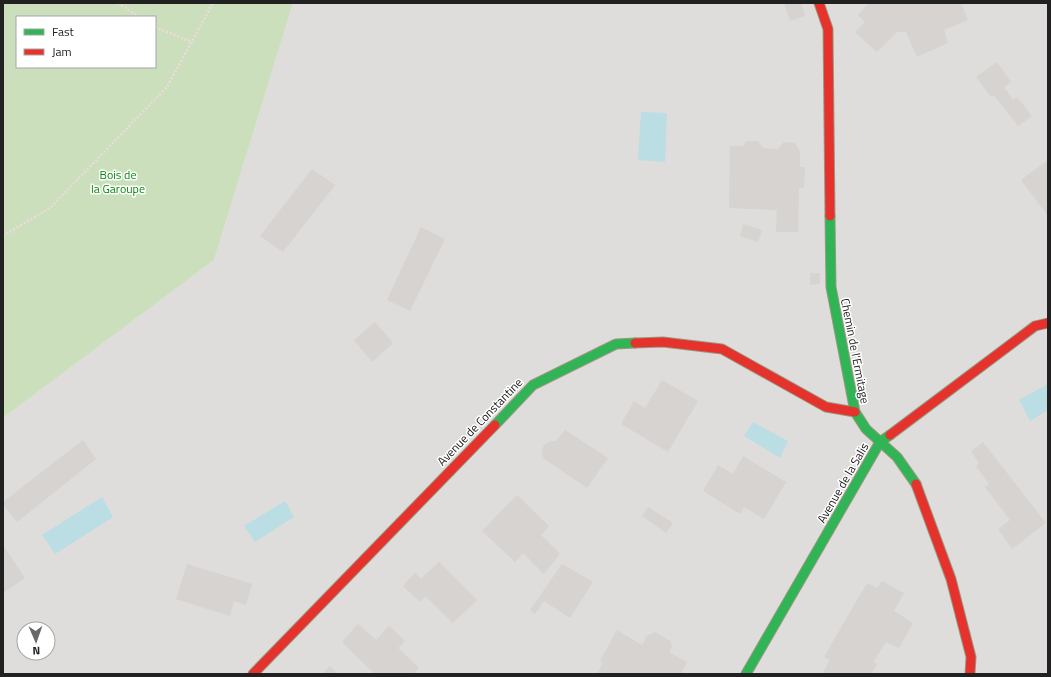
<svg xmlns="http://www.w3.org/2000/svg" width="1051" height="677" font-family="'Titillium Web',sans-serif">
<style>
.residential{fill:#dedddb;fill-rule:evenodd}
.forest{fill:#cbdfbd;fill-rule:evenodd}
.water{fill:#bbdde4}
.building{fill:#d6d3d1}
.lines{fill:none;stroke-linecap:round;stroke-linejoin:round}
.fast-casing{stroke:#999a80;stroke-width:11}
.jam-casing{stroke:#999a80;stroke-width:11}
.path{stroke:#ecdbda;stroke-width:2.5;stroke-dasharray:2 2;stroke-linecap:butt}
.fast{stroke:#30b455;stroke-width:9}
.jam{stroke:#e5322d;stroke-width:9}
.labels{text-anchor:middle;stroke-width:3;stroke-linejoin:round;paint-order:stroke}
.park-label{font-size:12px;fill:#05890b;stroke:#fff}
.street-label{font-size:12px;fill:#212121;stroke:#fff}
</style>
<rect width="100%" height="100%" fill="#efedea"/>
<path class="residential" d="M293,3H1048V674H3V418L214,260ZM24,629H48V653H24Z"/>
<path class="forest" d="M3,3H293L214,260L3,418ZM17,17H155V67H17Z"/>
<g class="water">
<polygon points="641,112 667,113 665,162 638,160"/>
<polygon points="1048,384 1048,410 1030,421 1019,400"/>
<polygon points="753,422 788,441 780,458 744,436"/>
<polygon points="102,497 113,517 55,554 42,535"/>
<polygon points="285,501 294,517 255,542 244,526"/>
</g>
<g class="building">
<polygon points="784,3 801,3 805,16 790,21"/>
<polygon points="869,3 961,3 968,20 944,30 948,43 917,57 906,32 897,32 877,52 855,32 865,22 858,15"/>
<polygon points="997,62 1011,82 1004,87 1013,100 1017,97 1032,116 1018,126 994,95 991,97 976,77"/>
<polygon points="747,141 758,141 763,148 778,149 784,142 795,143 800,152 800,167 805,167 804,188 799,188 798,232 776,232 777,210 729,208 730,146 743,146"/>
<polygon points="1048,160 1048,216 1021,180"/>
<polygon points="312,169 335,185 283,252 260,236"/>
<polygon points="743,224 762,230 758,242 740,236"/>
<polygon points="421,227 445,239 410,311 387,300"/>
<polygon points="810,273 820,273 820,284 810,285"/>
<polygon points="375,322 393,343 372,362 354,340"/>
<polygon points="662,380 698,401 668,452 621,424 634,401 645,408"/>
<polygon points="565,430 608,458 587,488 543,458 542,450 544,445 551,441 556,441"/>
<polygon points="83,440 96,459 17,522 3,505 3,502"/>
<polygon points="983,442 1046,523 1012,549 998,529 1010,520 985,487 989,484 976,466 979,463 971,451"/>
<polygon points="743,456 786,482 764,519 744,507 740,514 703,491 718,465 733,474"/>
<polygon points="517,495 549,526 541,535 560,554 544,574 523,553 515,562 482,531"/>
<polygon points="648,507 673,523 666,533 642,516"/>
<polygon points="3,545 25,578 3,593"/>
<polygon points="439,562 477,600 453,623 425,596 420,602 403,586 415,573 421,579"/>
<polygon points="187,564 252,584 246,605 234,601 230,616 176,599"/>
<polygon points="562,564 593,582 570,618 544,601 535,614 530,610"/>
<polygon points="882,581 904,593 894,611 913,623 899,648 886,642 873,662 877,664 871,674 822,674 830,660 824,657 867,583 877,588"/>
<polygon points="358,624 376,640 389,626 405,641 398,648 419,668 414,674 375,674 342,642"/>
<polygon points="617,630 642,645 647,636 655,632 670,641 672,647 669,652 687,662 681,674 597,674 603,663 600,661"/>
<polygon points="330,666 338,674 322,674"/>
</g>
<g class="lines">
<defs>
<g id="fast">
<polyline points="830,216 831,287 855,412 866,429 897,457 916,484"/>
<polyline points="495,425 533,385 616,344 635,343"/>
<polyline points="746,674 880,442 890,435"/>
</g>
<g id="jam">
<polyline points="819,3 828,29 830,216"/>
<polyline points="635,343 663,342 722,349 826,407 855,412"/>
<polyline points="890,435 1035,326 1048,323"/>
<polyline points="916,484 951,579 971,657 970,674"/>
<polyline points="253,674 495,425"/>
</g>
</defs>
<use href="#fast" class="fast-casing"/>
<use href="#jam" class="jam-casing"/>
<g class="path">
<polyline points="118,3 139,17"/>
<polyline points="155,27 192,42"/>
<polyline points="3,236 50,208 167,87 213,3"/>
</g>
<use href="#fast" class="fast"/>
<use href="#jam" class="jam"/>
</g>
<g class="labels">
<g class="park-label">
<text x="118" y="179">Bois de<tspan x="118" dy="14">la Garoupe</tspan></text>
</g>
<g class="street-label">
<text transform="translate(855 351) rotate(79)" y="4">Chemin de l'Ermitage</text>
<text transform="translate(480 422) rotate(-46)" y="4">Avenue de Constantine</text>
<text transform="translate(843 483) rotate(-60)" y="4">Avenue de la Salis</text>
</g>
</g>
<rect width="1051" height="677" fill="none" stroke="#212121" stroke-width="8"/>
<rect x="16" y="16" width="140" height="52" fill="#ffffff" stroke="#a6a6a6"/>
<rect x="24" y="29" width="20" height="6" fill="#30b455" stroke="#a6a6a6"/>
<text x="52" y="36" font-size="12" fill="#212121">Fast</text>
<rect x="24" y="49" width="20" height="6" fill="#e5322d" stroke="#a6a6a6"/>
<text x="52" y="56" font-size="12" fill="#212121">Jam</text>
<g transform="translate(36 641) rotate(178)"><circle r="19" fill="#ffffff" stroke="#a6a6a6"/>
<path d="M0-3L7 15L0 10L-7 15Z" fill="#696867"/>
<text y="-6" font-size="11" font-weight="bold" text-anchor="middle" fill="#212121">N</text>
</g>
</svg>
